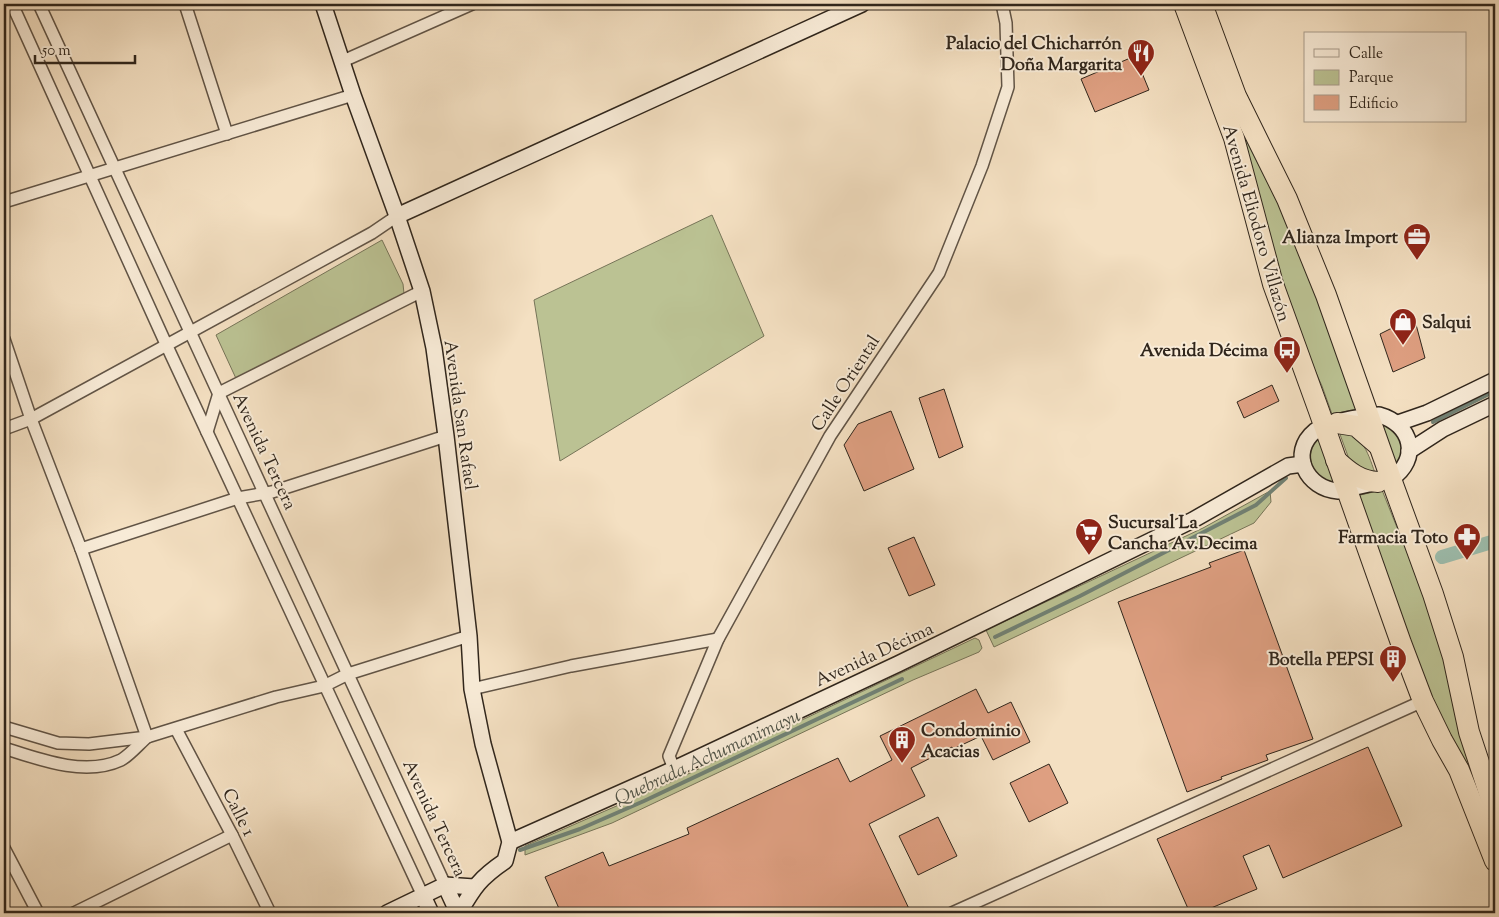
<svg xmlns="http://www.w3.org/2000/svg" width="1499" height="917" font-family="'Sorts Mill Goudy',serif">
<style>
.green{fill:#bbc293;stroke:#767458}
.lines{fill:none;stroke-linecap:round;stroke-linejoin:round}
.stream{stroke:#718174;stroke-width:4}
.canal{stroke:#9dbeae;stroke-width:14}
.building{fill:#de9f81;stroke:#30261c}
.street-casing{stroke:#615446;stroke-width:14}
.secondary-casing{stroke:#30261c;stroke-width:18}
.highway-casing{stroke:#30261c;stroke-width:22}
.street{stroke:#f8ebd7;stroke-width:11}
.secondary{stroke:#f8ebd7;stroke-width:15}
.highway{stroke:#f4e0c2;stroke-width:20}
.labels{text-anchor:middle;stroke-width:4;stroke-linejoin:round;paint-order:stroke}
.poi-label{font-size:18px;font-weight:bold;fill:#30261c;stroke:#f8ebd7;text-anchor:end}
.street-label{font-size:18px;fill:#30261c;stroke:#f8ebd7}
.water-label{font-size:19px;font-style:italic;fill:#515448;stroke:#f8ebd7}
</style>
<rect width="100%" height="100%" fill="#f4e0c2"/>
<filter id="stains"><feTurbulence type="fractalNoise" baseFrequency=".004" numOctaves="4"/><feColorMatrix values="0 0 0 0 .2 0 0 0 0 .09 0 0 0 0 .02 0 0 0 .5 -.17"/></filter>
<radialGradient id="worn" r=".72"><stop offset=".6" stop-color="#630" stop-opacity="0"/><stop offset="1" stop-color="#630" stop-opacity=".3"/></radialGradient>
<g class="green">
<polygon points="1240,124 1286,214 1359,409 1332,414 1322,386 1293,322"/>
<polygon points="712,215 764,336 560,461 534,300"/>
<polygon points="382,240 403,284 405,303 239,385 216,335"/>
<polygon points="1378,421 1398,432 1404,454 1395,470"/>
<path d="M1338,429C1363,432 1369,456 1376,476L1371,477L1349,459Z"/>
<path d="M1319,435L1337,485C1332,483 1326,481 1321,479C1303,468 1310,448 1319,435Z"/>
<polygon points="1382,490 1396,525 1412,560 1452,683 1471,764 1495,833 1467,767 1431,696 1356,496"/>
<polygon points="1270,491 1271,502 1254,523 994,647 986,630 1203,528"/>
<polygon points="975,638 979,640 982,648 979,652 913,680 612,823 525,855 525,846 669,783"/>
</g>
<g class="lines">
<g class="stream">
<polyline points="1433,422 1495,391"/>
<polyline points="995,637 1080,596 1256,505 1286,478"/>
<polyline points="520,850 580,829 644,801 902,679"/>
</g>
<polyline class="canal" points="1442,557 1495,541"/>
</g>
<g class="building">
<polygon points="1135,56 1149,90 1095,112 1081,79"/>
<polygon points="1414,317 1425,358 1393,372 1380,334"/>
<polygon points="1272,385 1279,401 1244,418 1237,402"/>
<polygon points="944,389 963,447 939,458 919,398"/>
<polygon points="891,411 914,469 864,491 844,445 858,424"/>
<polygon points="914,537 935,585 909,596 888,548"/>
<polygon points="1244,550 1313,739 1266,755 1268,760 1221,777 1222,779 1187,792 1118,602 1211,567 1209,563"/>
<polygon points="976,689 988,713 1011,702 1030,742 993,760 981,736 953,749 952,747 911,768 925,796 869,824 911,913 561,913 545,877 603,852 609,866 689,834 687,828 838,758 850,782 892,760 880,736"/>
<polygon points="1368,747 1402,826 1283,878 1269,845 1243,856 1257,889 1199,913 1190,913 1157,839"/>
<polygon points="1049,764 1068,803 1029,822 1010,783"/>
<polygon points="938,817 957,856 918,875 899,836"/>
</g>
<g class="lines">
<defs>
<g id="street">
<polyline points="12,4 166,344 423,896"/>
<polyline points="39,4 445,885"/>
<polyline points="185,4 227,134"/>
<polyline points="343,61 472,4"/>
<polyline points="4,202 353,95"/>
<polyline points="4,339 31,419 81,549 238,498 272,492 446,436"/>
<polyline points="4,429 31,419 372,233 397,216"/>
<polyline points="207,432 219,393 422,291"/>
<polyline points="81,549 147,737"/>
<polyline points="472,689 571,666 718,639"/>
<polyline points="4,727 58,743 89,744 147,737 276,697 324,686 348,674 469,636"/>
<polyline points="176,729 232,835 270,913"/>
<path d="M4,748C38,759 85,777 121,760C130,755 139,744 147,737"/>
<polyline points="674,769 669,756 718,639 830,436 939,273 982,166 1008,87 1006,23 1002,4"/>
<polyline points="4,848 38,913"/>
<polyline points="74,913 232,835"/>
<polyline points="952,913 1423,701"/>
</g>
<g id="secondary">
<path d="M323,4L353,95L397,216L422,291L434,348L446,436L469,636L472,689L483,744L510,842L505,861C480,878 474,887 459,913"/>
<polyline points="397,216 862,4"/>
<path d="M1379,415C1412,424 1421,459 1391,479L1338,491C1307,489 1288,453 1315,431C1328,421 1362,417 1379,415Z"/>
<polyline points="1398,423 1427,413 1495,380"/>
<polyline points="1409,451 1443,429 1495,404"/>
<polyline points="510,842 674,769 898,664 1193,520 1288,466 1303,464"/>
<polyline points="445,885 458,913"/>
<polyline points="423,896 431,913"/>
<polyline points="387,913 445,885 474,887"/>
</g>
<g id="highway">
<polyline points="1184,4 1234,138 1273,284 1319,411 1401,643 1423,701 1442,740 1459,770 1495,861"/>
<polyline points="1202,4 1236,96 1287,199 1326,295 1391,479 1433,594 1453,657 1469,732 1495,811"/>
<polyline points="1337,423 1356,426 1378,445"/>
<path d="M1336,460C1349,472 1360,481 1378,482"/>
</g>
</defs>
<use href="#street" class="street-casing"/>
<use href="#secondary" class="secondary-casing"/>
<use href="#highway" class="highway-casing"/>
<use href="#street" class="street"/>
<use href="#secondary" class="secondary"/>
<use href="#highway" class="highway"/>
</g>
<defs>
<symbol id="restaurant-pin" viewBox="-11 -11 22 30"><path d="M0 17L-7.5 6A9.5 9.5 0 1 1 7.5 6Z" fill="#8f2418" stroke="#f8ebd7"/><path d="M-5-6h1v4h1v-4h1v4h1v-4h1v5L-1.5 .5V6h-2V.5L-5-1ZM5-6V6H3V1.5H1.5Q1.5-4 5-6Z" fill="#fff"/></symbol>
<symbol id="office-pin" viewBox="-11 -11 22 30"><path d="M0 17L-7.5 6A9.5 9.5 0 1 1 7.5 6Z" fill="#8f2418" stroke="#f8ebd7"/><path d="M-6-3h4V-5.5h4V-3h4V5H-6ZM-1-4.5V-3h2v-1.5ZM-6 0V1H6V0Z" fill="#fff"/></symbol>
<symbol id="shop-pin" viewBox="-11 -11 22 30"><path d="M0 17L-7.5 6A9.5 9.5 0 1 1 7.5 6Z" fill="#8f2418" stroke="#f8ebd7"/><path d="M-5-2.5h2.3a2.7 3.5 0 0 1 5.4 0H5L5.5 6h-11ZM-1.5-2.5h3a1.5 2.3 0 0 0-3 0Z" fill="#fff"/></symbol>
<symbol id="bus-pin" viewBox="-11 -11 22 30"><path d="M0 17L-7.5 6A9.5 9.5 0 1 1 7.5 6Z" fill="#8f2418" stroke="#f8ebd7"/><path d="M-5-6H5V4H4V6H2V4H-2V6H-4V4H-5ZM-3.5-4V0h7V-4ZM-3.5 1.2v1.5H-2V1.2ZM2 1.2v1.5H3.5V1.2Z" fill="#fff"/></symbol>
<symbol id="supermarket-pin" viewBox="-11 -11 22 30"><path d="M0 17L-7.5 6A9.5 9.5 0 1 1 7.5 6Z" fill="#8f2418" stroke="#f8ebd7"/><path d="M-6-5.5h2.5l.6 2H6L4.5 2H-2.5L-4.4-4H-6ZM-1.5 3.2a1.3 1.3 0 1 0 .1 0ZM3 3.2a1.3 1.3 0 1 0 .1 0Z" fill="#fff"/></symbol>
<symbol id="pharmacy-pin" viewBox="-11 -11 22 30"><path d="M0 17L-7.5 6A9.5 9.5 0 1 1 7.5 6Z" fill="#8f2418" stroke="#f8ebd7"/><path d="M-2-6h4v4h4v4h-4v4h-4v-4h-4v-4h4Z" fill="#fff"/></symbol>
<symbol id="building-pin" viewBox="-11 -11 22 30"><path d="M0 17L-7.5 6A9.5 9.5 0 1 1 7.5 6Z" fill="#8f2418" stroke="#f8ebd7"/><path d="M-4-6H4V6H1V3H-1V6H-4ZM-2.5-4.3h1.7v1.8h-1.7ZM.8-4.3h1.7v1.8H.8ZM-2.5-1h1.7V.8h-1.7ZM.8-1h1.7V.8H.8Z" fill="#fff"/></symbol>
</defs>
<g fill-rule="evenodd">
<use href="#restaurant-pin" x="1125" y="37" width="32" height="43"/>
<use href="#office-pin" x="1401" y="221" width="32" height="43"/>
<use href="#shop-pin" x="1387" y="306" width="32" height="43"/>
<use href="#bus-pin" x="1271" y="334" width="32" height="43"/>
<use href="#supermarket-pin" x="1073" y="516" width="32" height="43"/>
<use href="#pharmacy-pin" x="1451" y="521" width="32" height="43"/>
<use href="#building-pin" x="1377" y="643" width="32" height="43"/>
<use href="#building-pin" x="886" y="724" width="32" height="43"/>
</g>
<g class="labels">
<g class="poi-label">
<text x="1122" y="49">Palacio del Chicharrón<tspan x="1122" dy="21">Doña Margarita</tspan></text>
<text x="1398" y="243">Alianza Import</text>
<text x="1422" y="328" text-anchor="start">Salqui</text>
<text x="1268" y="356">Avenida Décima</text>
<text x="1108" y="528" text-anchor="start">Sucursal La<tspan x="1108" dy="21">Cancha Av.Decima</tspan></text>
<text x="1448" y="543">Farmacia Toto</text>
<text x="1374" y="665">Botella PEPSI</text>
<text x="921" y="736" text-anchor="start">Condominio<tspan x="921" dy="21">Acacias</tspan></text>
</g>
<g class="street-label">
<text transform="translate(1257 223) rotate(74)" y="6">Avenida Eliodoro Villazón</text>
<text transform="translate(845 383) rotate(-57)" y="6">Calle Oriental</text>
<text transform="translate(461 415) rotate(82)" y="6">Avenida San Rafael</text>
<text transform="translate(265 451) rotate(65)" y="6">Avenida Tercera</text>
<text transform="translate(874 654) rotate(-25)" y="6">Avenida Décima</text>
<text transform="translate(239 812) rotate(63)" y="6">Calle 1</text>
<text transform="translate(435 818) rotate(65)" y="6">Avenida Tercera</text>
</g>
<g class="water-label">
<text transform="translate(707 756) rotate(-25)" y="7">Quebrada Achumanimayu</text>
</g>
</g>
<rect width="1499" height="917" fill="none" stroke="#f4e0c2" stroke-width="20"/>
<rect x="5" y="5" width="1489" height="907" fill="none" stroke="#30261c" stroke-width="2.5"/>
<rect x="10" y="10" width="1479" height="897" fill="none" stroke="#30261c"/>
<rect x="1304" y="32" width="162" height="90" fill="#f8ebd7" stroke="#a89c8c"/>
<rect x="1314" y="49" width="25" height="8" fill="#f8ebd7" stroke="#a89c8c"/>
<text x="1349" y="58" font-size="15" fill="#30261c">Calle</text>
<rect x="1314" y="70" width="25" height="15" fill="#bbc293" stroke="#a89c8c"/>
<text x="1349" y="82" font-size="15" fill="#30261c">Parque</text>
<rect x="1314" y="95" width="25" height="15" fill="#de9f81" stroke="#a89c8c"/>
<text x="1349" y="108" font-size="15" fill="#30261c">Edificio</text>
<path d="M35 55v8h100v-8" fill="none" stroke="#30261c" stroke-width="2.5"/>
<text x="42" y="55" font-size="15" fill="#30261c" stroke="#f8ebd7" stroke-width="4" paint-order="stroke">50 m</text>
<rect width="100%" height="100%" filter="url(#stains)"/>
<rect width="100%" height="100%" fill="url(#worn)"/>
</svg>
